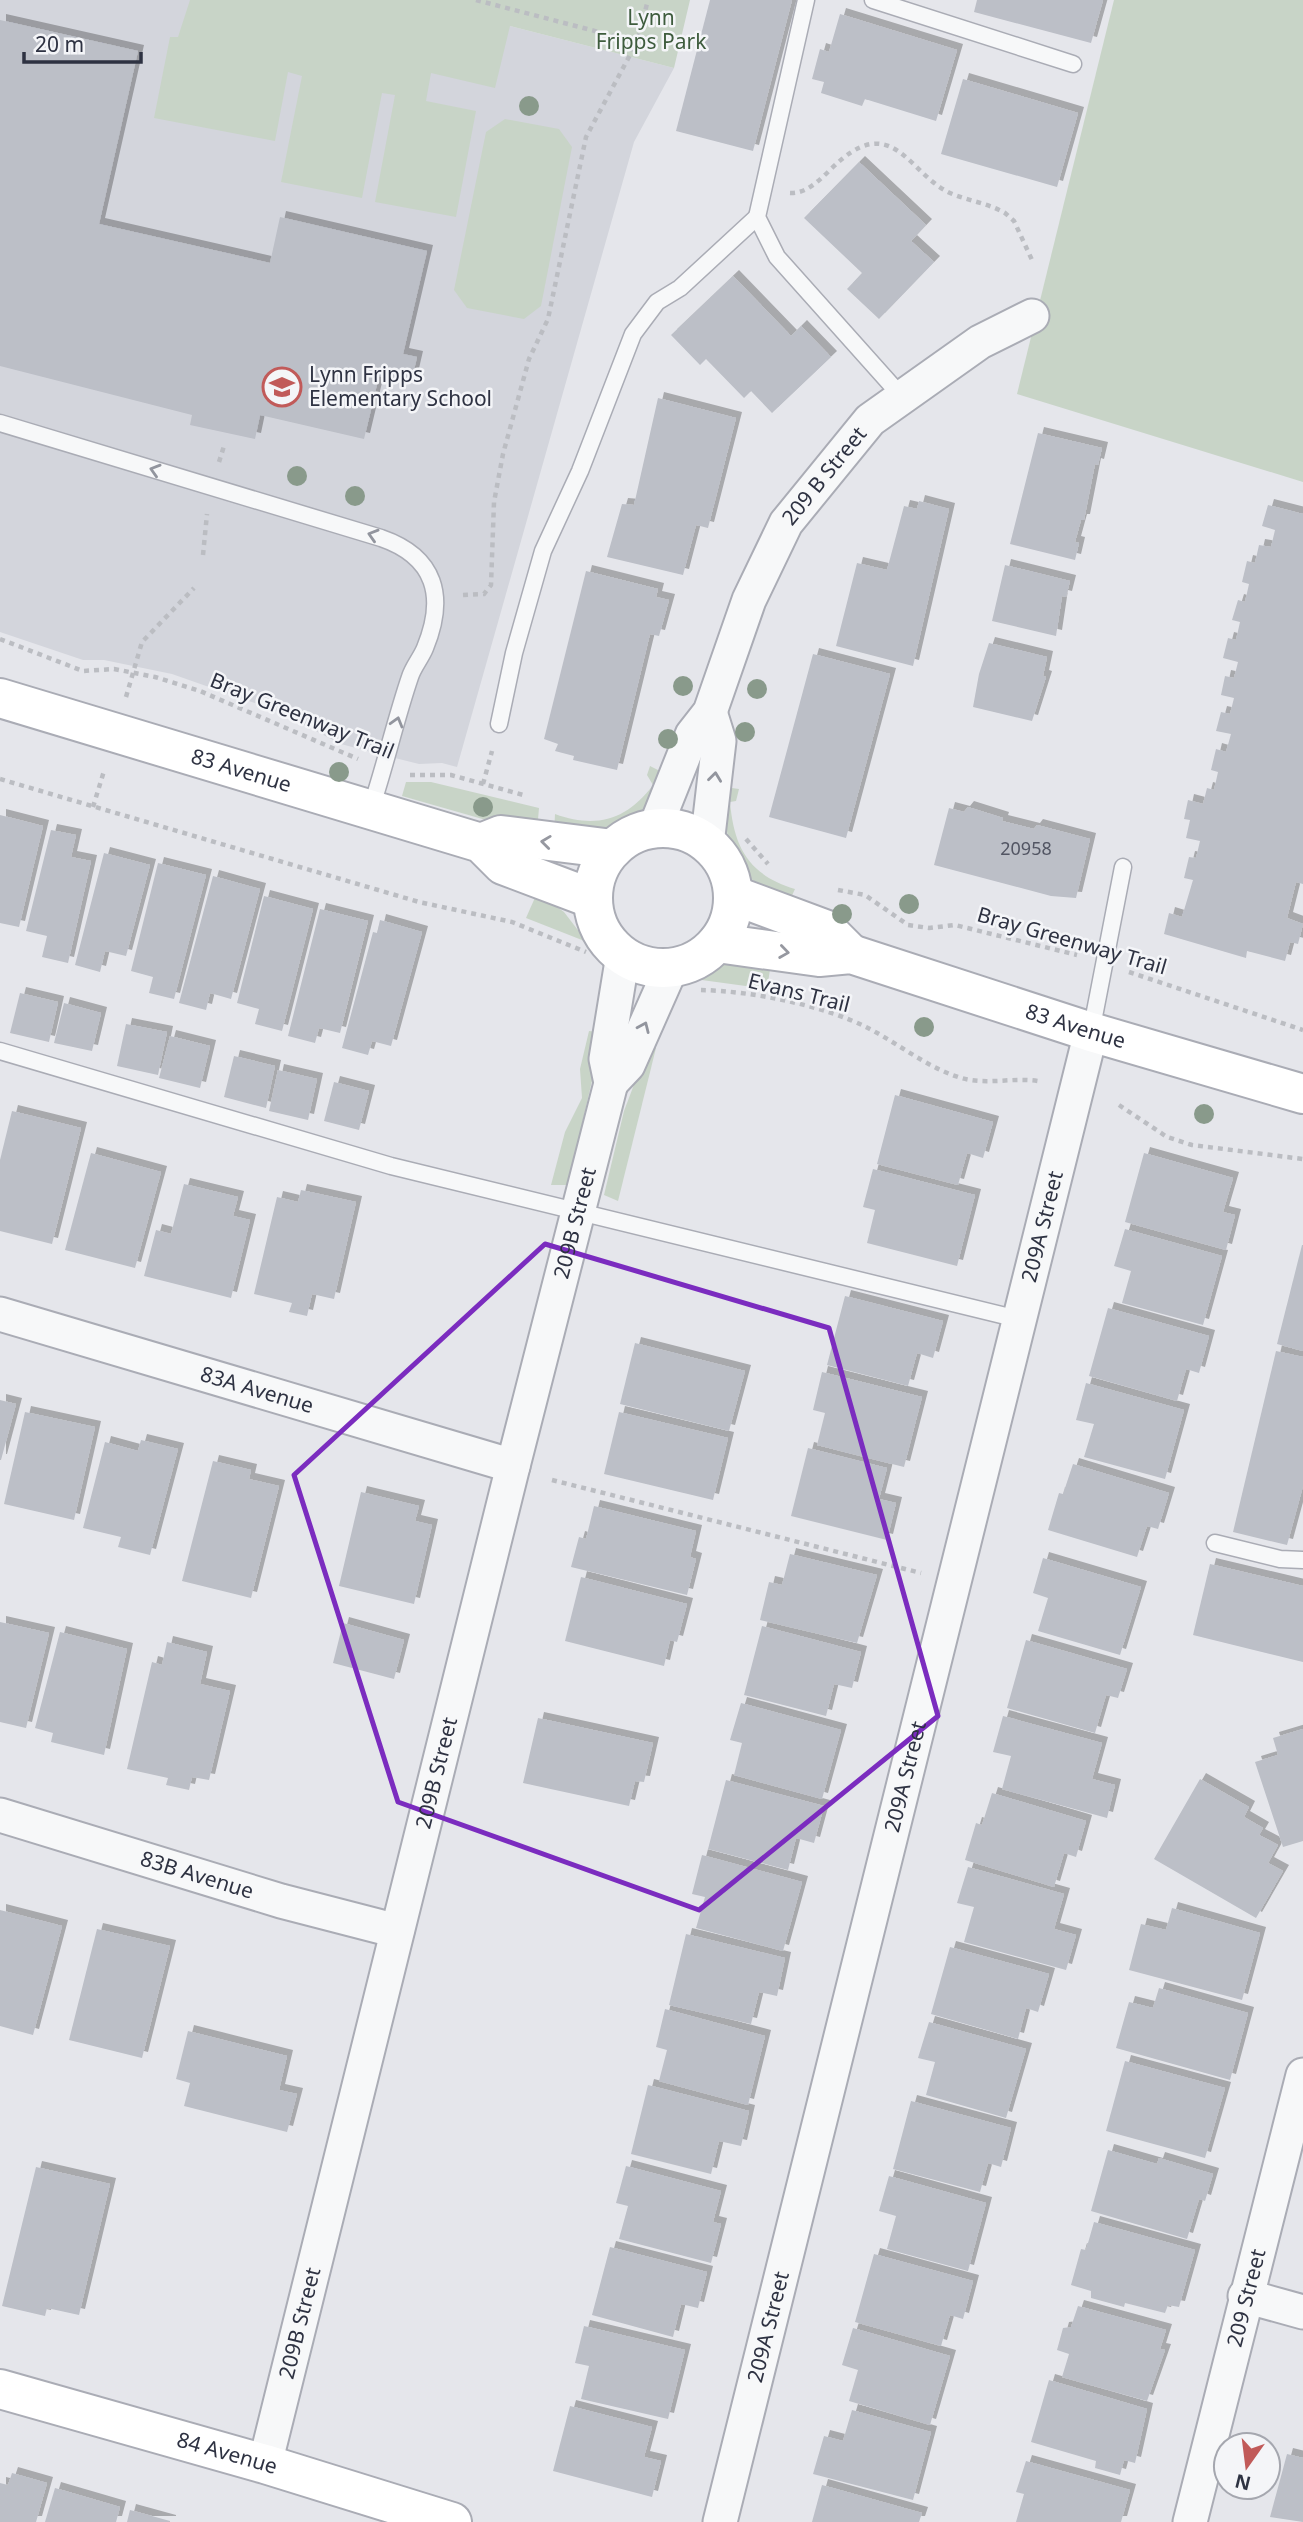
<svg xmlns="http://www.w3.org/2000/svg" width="1303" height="2522" font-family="'Noto Sans',sans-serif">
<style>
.built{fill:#d3d5dc}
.green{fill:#c8d4c7}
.building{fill:#bcbfc7;filter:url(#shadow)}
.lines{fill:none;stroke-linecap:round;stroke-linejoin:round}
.lane-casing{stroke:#aaacb5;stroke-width:19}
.street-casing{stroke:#aaacb5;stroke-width:37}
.secondary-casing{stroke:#aaacb5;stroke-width:42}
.path{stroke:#bbbdc2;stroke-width:4.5;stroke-dasharray:5 5;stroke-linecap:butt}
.lane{stroke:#f7f8f9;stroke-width:16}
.street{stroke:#f7f8f9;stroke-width:33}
.secondary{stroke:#fff;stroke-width:38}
.tree{fill:#899a8b}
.oneway{stroke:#92959e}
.oneway2{stroke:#9698a0}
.marked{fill:none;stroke:#7b2cbf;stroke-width:5;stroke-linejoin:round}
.labels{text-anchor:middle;stroke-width:5;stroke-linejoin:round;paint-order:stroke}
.number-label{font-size:18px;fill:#525563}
.park-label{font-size:21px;fill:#3e5c3d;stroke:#f4f5f8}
.poi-label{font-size:21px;fill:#2e3242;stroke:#f4f5f8;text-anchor:start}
.street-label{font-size:21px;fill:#2e3242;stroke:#f4f5f8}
</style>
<defs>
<filter id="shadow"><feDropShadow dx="6" dy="-6" stdDeviation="0" flood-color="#0004"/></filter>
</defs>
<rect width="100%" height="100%" fill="#e5e6eb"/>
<polygon class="built" points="0,0 408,0 674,68 634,142 457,767 442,763 419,764 371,752 341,744 272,709 172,674 104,660 83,660 0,632"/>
<g class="green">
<polygon points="190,0 690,0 674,68 510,26 495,88 431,73 426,101 476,111 456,217 375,202 395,95 382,93 362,198 281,182 302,76 288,72 275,141 154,118 170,37 178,37"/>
<polygon points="1114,0 1303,0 1303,482 1017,394"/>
<polygon points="505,119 559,129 572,147 541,306 524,319 467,308 454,290 486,132"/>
<path d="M650,766L664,773C633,836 621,835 554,834L555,814C596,829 627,820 653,785L647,775Z"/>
<polygon points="406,782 431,782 539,808 537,831 500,824 402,796"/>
<path d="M725,787L739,789L736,801L730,802C734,848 749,875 795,889L789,902C731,875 724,848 725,787Z"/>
<polygon points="537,893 564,912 587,942 526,918"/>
<polygon points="741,961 771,963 767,989 687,978 701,969"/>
<polygon points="589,1031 598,1032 594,1072 568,1185 551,1185 565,1132 582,1098 580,1069"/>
<polygon points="649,1045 656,1048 618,1201 604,1195 624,1111"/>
</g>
<g class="building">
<polygon points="710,0 792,0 753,151 676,131"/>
<polygon points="977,0 1103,0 1091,43 974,12"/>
<polygon points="840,14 957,50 936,121 865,99 862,106 821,93 824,82 812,79 820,49 829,52"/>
<polygon points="0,20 138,51 99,224 270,263 280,217 427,251 403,354 417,357 411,383 379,376 364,439 260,415 255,439 190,425 192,415 0,366"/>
<polygon points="963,79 1078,113 1057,187 941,154"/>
<polygon points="859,162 926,225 911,241 934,262 879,319 847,289 862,273 804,218"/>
<polygon points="733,276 791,336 801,326 831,357 772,413 751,391 744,398 706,359 700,365 671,335"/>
<polygon points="658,398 736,418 708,528 696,525 683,575 607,557 622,504 634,505"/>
<polygon points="1038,433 1102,448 1098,465 1095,464 1084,520 1081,520 1075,542 1079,543 1075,560 1010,544"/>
<polygon points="919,501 949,509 913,666 836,646 857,563 887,570 904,506 917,509"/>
<polygon points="1268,505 1303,514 1303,884 1296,882 1287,918 1303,924 1298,944 1290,942 1285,961 1247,951 1246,958 1164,934 1169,913 1182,917 1193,880 1184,878 1189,857 1196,858 1200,841 1186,838 1190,820 1184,819 1188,800 1203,804 1207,788 1214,790 1218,772 1211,770 1216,749 1226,752 1231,734 1216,731 1221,712 1230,714 1234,698 1221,695 1225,676 1234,678 1238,662 1223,658 1228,638 1236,640 1240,622 1232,620 1238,600 1245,602 1249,584 1242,582 1247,561 1255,563 1259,545 1271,547 1275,530 1262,526"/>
<polygon points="1005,565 1070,581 1066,597 1062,596 1056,636 992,621"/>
<polygon points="586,571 658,589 656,597 669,600 659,636 650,634 617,770 573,760 574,756 555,751 558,744 544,739"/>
<polygon points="989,643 1047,657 1043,676 1046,677 1032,721 973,707 979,674"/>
<polygon points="813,654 890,674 846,838 769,817"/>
<polygon points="968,807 1003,818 1002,821 1034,829 1037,825 1090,839 1076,898 1051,896 934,865 949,808 964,812"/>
<polygon points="0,815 43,826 19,927 0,923"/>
<polygon points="51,830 76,835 71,857 91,861 68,963 42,957 47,936 26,931"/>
<polygon points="104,853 150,865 126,956 105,951 100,972 75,965"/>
<polygon points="158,863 206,875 174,999 149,993 153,977 131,971"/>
<polygon points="213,876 260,889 231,999 210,993 206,1010 179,1003"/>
<polygon points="264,896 313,909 282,1031 255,1024 259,1009 237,1003"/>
<polygon points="320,909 368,921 340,1033 319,1028 315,1043 288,1036"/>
<polygon points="380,920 422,932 391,1046 372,1041 368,1055 342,1048 373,932 377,933"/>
<polygon points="20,993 58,1002 49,1042 10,1033"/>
<polygon points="64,1003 101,1013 92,1051 54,1043"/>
<polygon points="126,1024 167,1032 158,1075 117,1066"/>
<polygon points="170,1036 210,1046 200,1088 159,1078"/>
<polygon points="234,1056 275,1066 266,1108 224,1097"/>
<polygon points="278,1070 317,1079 308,1120 269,1111"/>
<polygon points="334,1082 369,1091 359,1130 324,1121"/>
<polygon points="895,1095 993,1122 983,1158 967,1153 958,1185 877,1164"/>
<polygon points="12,1111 81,1128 52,1244 0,1231 0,1160"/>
<polygon points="91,1153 161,1172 135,1268 65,1250"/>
<polygon points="1144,1153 1233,1178 1223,1212 1235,1215 1226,1250 1125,1222"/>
<polygon points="873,1169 975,1195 957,1266 867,1243 875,1210 863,1207"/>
<polygon points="184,1184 238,1197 233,1216 250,1220 231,1298 144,1276 156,1230 171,1234"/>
<polygon points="301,1190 356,1202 334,1299 312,1294 307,1316 289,1312 292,1303 254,1294 277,1197 298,1202"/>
<polygon points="1125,1229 1222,1256 1203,1325 1122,1303 1131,1271 1114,1266"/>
<polygon points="1302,1245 1303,1245 1303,1351 1277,1344"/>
<polygon points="845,1296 943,1321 933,1358 917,1353 908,1386 827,1365"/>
<polygon points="1108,1308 1209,1336 1199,1373 1186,1369 1177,1401 1089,1376"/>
<polygon points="635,1343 745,1371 729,1431 620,1404"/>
<polygon points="1276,1351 1303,1357 1303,1486 1287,1545 1233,1532"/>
<polygon points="822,1372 922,1397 904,1467 817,1445 825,1413 813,1410"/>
<polygon points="1086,1383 1184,1410 1165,1479 1084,1457 1094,1424 1076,1420"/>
<polygon points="0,1400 16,1404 1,1460 0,1460"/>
<polygon points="25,1412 95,1427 74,1520 4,1504"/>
<polygon points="619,1412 728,1438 713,1500 604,1474"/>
<polygon points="141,1440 178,1449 150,1555 118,1547 121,1537 83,1528 105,1442 138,1451"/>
<polygon points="808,1448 887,1468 879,1499 896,1503 887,1540 791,1516"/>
<polygon points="213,1461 251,1470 249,1479 279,1486 251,1598 182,1581"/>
<polygon points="1073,1464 1169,1493 1158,1529 1147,1526 1137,1557 1048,1530 1059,1493 1063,1494"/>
<polygon points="361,1492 419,1506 415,1521 432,1525 414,1604 339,1586"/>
<polygon points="594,1506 696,1531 690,1557 696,1559 687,1595 571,1567 579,1537 586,1539"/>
<polygon points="790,1554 877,1575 857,1643 760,1620 769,1582 782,1585"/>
<polygon points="1043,1558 1141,1587 1120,1655 1038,1631 1048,1598 1033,1593"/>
<polygon points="1210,1564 1303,1586 1303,1662 1193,1635"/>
<polygon points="581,1577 687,1604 677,1642 670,1640 664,1666 565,1641"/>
<polygon points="0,1622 49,1633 26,1728 0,1722"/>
<polygon points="343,1623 404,1640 394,1679 333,1663"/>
<polygon points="762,1626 861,1652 852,1688 834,1684 826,1716 744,1695"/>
<polygon points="60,1632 127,1649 104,1755 51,1742 53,1733 35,1728"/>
<polygon points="1026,1640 1127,1669 1118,1698 1106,1695 1095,1733 1007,1708"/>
<polygon points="167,1642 207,1652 200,1684 230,1691 209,1780 192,1777 189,1790 166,1785 168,1778 127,1769 152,1662 162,1665"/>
<polygon points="741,1703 841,1730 822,1799 734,1775 742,1743 730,1740"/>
<polygon points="1003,1716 1102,1743 1092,1779 1115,1785 1107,1818 1002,1789 1011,1756 993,1752"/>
<polygon points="538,1718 653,1743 644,1782 635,1781 629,1806 523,1783"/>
<polygon points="1303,1729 1303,1841 1283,1847 1255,1762 1278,1755 1273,1738"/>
<polygon points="1200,1779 1249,1807 1244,1817 1263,1828 1259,1835 1278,1845 1268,1863 1283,1871 1256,1918 1154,1859"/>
<polygon points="726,1780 824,1806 814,1843 796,1838 788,1870 708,1849"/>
<polygon points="992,1793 1086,1821 1076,1857 1064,1853 1054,1887 965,1860 976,1823 982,1825"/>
<polygon points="702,1855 802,1882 783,1951 696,1928 705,1897 692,1894"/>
<polygon points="968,1867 1064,1894 1054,1929 1076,1935 1066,1970 964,1942 974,1907 957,1903"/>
<polygon points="1172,1908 1260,1933 1242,2000 1129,1970 1141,1924 1166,1930"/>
<polygon points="0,1910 62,1926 33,2035 0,2026"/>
<polygon points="97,1929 170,1946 142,2058 69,2040"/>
<polygon points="686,1934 785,1958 777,1996 759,1992 751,2024 669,2005"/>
<polygon points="950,1947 1049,1974 1038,2012 1026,2008 1018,2039 931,2014"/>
<polygon points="1159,1988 1248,2013 1230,2080 1116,2048 1129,2002 1153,2008"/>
<polygon points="665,2009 765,2036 748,2105 659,2081 667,2050 656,2047"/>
<polygon points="929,2022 1026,2049 1006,2118 926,2095 935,2062 918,2058"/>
<polygon points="188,2031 287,2056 279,2090 297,2094 287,2132 184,2106 190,2083 176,2079"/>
<polygon points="1125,2061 1225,2088 1205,2158 1106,2131"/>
<polygon points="648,2085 749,2111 741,2146 719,2141 711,2174 631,2154"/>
<polygon points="911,2101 1011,2128 1001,2167 988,2163 980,2192 893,2169"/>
<polygon points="1108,2150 1157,2164 1159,2158 1213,2174 1205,2201 1199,2199 1187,2239 1091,2211"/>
<polygon points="626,2166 721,2191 713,2222 721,2224 711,2263 619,2239 628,2206 616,2203"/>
<polygon points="36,2167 110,2184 79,2315 47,2308 45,2316 2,2306"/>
<polygon points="889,2176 986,2203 968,2271 887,2249 896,2216 879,2211"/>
<polygon points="1094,2222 1195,2250 1179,2307 1168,2305 1165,2313 1125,2303 1124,2307 1091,2298 1091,2291 1071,2285 1081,2249 1086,2250"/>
<polygon points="610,2247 707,2272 698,2308 681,2304 673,2337 592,2315"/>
<polygon points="874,2254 973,2281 963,2319 950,2315 941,2346 855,2322"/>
<polygon points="1078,2306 1166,2330 1160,2349 1165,2350 1147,2401 1062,2377 1069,2354 1057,2350 1063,2328 1071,2327"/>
<polygon points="584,2326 685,2350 668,2419 581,2399 589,2366 575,2363"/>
<polygon points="853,2328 950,2356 930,2425 849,2401 858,2370 842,2365"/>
<polygon points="1049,2380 1147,2409 1135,2463 1124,2460 1120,2475 1095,2468 1096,2461 1031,2442"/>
<polygon points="570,2406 652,2427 644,2457 661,2461 652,2497 553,2471"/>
<polygon points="852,2410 931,2432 913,2500 813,2474 824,2436 843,2441"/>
<polygon points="1287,2454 1303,2458 1303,2522 1270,2517"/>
<polygon points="1026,2461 1130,2490 1121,2522 1016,2522 1024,2494 1016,2492"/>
<polygon points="12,2473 47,2483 36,2522 0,2522 0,2483 8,2485"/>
<polygon points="822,2485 922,2513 919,2522 812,2522"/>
<polygon points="55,2488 120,2507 116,2522 45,2522"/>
<polygon points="130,2510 170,2521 170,2522 127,2522"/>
</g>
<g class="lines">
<defs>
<g id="lane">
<polyline points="806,0 757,217 777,257 903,398"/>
<polyline points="873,0 1073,64"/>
<path d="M0,423L381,538C436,557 446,597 425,648C421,658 413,667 410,677C395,721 385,767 370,811"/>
<polyline points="499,724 514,653 543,551 580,471 633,334 657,302 680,288 757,217"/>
<polyline points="1091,1032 1123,867"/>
<polyline points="0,1051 391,1166 1018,1319"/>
<polyline points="1215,1543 1280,1559 1303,1560"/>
</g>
<g id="street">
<path id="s1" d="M655,828L692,735L710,712L749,600L786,523L870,420L980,342L1032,316"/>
<polyline points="707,844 719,741 710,712"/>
<polyline points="611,1083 628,1065 671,968"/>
<path id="s2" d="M0,1314L513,1466"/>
<path id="s3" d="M0,1815L281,1901L397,1931"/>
<polyline points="1245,2296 1303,2312"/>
<path id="s4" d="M265,2464L513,1466L611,1083L606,1059L623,955"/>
<path id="s5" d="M720,2522L1091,1032"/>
<path id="s6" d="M1190,2522L1303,2075"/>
</g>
<g id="secondary">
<path id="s7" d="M0,698L481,843L503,865L593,899"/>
<circle cx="663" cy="898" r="70"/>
<polyline points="481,843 501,835 613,849"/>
<polyline points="733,895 827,930 851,954"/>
<path id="s8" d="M717,943L819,957L851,954L1091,1032L1303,1094"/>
<path id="s9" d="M0,2389L265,2464L452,2522"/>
</g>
</defs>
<use href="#lane" class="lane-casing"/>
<use href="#street" class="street-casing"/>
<use href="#secondary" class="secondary-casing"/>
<g class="path">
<polyline points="476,0 637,42 648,0"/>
<path d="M790,193C811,194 826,172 842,159C894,116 911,175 950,193C968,201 988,203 1005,213L1014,221L1032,260"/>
<polyline points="219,462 224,446"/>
<polyline points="203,555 207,514"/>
<polyline points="463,595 484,594 491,585 494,502 503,454 529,359 548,319 586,137 637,42"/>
<polyline points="0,639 83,671 114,669 155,677 200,691 358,759"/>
<polyline points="126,697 142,642 194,588"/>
<polyline points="410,775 451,775 527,796"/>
<polyline points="0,779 419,902 512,922 586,952"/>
<polyline points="483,784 492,751"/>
<polyline points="93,807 104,771"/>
<polyline points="746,839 768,864"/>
<polyline points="838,890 865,895 908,925 929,928 955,925 1077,955"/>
<polyline points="1129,972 1303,1030"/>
<path d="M701,990C751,991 823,1005 868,1028C899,1044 925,1066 958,1077C984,1086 1011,1077 1038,1081"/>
<polyline points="1119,1105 1167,1137 1192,1145 1303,1159"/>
<polyline points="552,1480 921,1573"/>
</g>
<use href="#lane" class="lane"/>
<use href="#street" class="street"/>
<use href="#secondary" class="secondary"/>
</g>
<g class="tree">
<circle cx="529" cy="106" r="10"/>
<circle cx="297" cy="476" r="10"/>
<circle cx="355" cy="496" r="10"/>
<circle cx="683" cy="686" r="10"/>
<circle cx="757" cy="689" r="10"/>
<circle cx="745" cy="732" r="10"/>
<circle cx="668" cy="739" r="10"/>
<circle cx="339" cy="772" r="10"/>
<circle cx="483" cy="807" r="10"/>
<circle cx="909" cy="904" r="10"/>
<circle cx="842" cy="914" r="10"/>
<circle cx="924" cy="1027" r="10"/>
<circle cx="1204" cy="1114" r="10"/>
</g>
<defs><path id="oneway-chevron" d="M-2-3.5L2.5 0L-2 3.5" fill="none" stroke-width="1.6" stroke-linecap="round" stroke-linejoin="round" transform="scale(1.75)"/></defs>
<g class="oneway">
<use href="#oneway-chevron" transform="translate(155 470) rotate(-163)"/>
<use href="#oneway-chevron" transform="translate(373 535) rotate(-163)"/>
<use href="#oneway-chevron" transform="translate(397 722) rotate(-74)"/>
<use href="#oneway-chevron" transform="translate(715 777) rotate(-83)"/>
<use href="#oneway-chevron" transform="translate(644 1027) rotate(-66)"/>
</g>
<g class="oneway2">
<use href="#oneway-chevron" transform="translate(546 842) rotate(-173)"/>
<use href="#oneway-chevron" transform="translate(784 952) rotate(8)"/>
</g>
<path class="marked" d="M545,1244L829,1328L938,1716L699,1910L398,1802L294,1475Z"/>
<defs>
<symbol id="school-ring" viewBox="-11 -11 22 22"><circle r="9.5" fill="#f4f5f8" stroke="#c15a59" stroke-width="1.5"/><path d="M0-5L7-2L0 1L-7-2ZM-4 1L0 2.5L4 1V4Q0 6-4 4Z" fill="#c15a59"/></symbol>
</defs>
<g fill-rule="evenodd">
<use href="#school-ring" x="260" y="365" width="44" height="44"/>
</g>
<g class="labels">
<g class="number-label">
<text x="1026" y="855">20958</text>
</g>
<g class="park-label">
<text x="651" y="25">Lynn<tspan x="651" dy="24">Fripps Park</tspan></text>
</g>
<g class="poi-label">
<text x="309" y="382">Lynn Fripps<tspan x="309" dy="24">Elementary School</tspan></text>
</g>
<g class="street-label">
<text dy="7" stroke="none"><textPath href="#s1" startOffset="394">209 B Street</textPath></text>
<text transform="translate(302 716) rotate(22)" y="7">Bray Greenway Trail</text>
<text dy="7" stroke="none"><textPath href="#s7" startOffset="252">83 Avenue</textPath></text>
<text transform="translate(1072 941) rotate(16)" y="7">Bray Greenway Trail</text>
<text transform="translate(799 993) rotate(14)" y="7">Evans Trail</text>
<text dy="7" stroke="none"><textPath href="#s8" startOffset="371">83 Avenue</textPath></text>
<text dy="7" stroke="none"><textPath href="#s4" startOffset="1279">209B Street</textPath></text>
<text dy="7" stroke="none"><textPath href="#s5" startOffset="1335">209A Street</textPath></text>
<text dy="7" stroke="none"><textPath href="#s2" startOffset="268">83A Avenue</textPath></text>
<text dy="7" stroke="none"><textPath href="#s4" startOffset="712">209B Street</textPath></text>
<text dy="7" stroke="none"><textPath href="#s5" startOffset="768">209A Street</textPath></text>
<text dy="7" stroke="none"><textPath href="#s3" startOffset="206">83B Avenue</textPath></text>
<text dy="7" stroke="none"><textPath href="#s6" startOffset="231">209 Street</textPath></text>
<text dy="7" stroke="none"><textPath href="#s4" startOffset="145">209B Street</textPath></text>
<text dy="7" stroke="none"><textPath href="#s5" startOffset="201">209A Street</textPath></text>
<text dy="7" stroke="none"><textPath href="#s9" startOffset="236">84 Avenue</textPath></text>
</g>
</g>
<g transform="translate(1247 2466) rotate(194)"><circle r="33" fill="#f4f5f8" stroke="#a5a7af" stroke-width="2"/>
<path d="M0-5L12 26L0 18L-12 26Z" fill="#c15a59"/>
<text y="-10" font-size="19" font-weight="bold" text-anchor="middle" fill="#2e3242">N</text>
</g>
<path d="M24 52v10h117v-10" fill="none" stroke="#2e3242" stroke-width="3.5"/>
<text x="35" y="52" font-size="21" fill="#2e3242" stroke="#f4f5f8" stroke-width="5" paint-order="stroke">20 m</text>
</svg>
